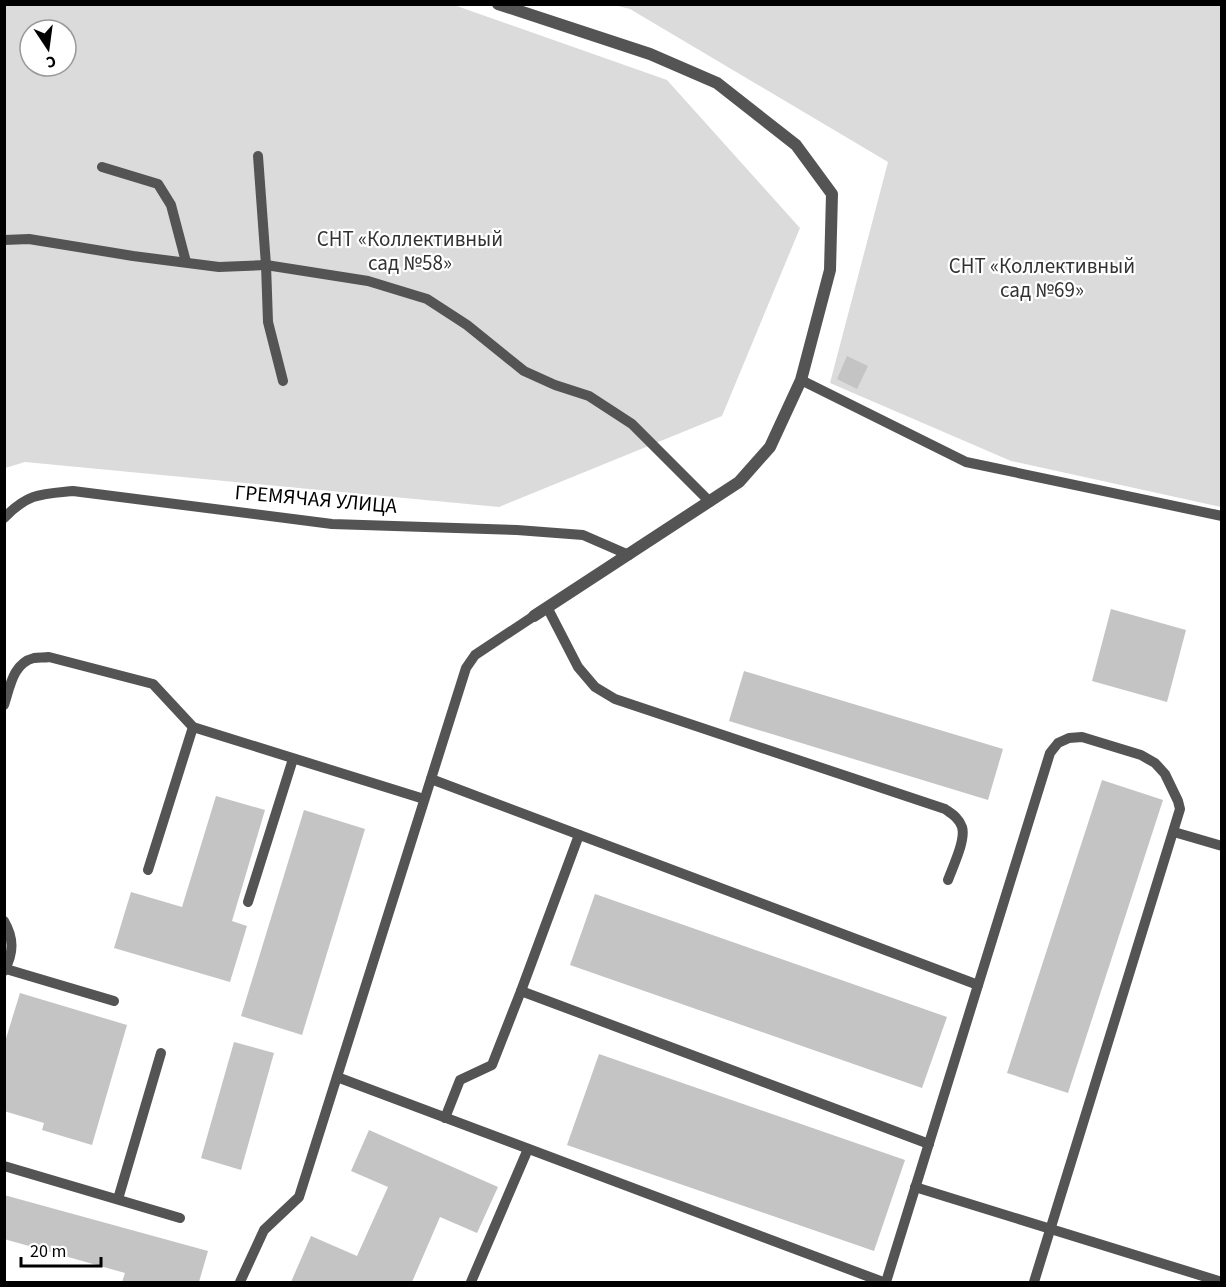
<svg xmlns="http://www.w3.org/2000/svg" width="1226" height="1287" font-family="'Source Sans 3',sans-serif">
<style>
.green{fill:#dbdbdb;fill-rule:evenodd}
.building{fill:#c4c4c4}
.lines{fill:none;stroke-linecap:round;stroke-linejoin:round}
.lane{stroke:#545454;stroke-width:10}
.street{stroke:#545454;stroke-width:12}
.labels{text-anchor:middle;stroke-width:4.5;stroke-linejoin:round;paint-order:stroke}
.park-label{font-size:21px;fill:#323232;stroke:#fff}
.street-label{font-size:21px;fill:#000;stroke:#fff}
</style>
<rect width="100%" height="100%" fill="#fff"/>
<g class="green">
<path d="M5,5H454L667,80L800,228L722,416L499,507L25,462L5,468ZM30,30H66V66H30Z"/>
<polygon points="614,5 1221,5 1221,507 1011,461 830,383 888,162 630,9"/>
</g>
<g class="building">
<polygon points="847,356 868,366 857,389 837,379"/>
<polygon points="1111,609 1186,630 1167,702 1092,681"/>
<polygon points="744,671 1003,749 988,800 729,721"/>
<polygon points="1102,780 1163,800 1068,1093 1007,1073"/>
<polygon points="216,796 265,810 232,921 247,926 230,982 114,948 131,892 182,907"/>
<polygon points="304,810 365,829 302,1035 241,1016"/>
<polygon points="595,894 947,1017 922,1088 570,965"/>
<polygon points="20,993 127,1025 92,1145 42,1130 44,1123 4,1111 4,1045"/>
<polygon points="234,1042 274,1053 241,1170 201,1158"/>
<polygon points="599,1054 905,1160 874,1251 567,1145"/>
<polygon points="369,1130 498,1187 477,1233 440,1217 412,1282 291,1282 311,1236 357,1256 388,1187 351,1171"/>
<polygon points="4,1195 208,1251 199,1282 122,1282 125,1273 4,1239"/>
</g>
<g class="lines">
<g class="lane">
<polyline points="258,156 266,265 268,322 283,381"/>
<polyline points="102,167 158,184 171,205 186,262"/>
<polyline points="4,240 29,239 133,256 219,267 266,265 368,281 427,299 467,325 524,371 555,385 589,396 632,424 710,502"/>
<polyline points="801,380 966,462 1222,516"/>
<path d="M4,518C28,493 41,494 73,491L332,524L517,530L583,535L629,555"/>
<path d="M547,607L578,667L595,687L615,699L945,809C952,814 959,818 962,827C966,840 953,866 948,880"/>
<path d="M4,705C10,687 13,663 34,658C39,657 44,658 49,657L153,684L193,727L424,799"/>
<polyline points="431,779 978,985"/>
<polyline points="1174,832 1222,846"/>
<polyline points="148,870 193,727"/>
<polyline points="248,902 293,759"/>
<path d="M4,921C14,938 14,953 4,971"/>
<polyline points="6,969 114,1001"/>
<polyline points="521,991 579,835"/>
<polyline points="337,1077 883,1282"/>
<polyline points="445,1118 460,1080 492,1065 521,991 929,1144"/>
<polyline points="4,1166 180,1218"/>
<polyline points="915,1187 1222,1282"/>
<polyline points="118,1199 161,1053"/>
<polyline points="240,1282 264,1230 299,1197 466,668 475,655 534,616"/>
<polyline points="471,1282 528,1149"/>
<polyline points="886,1282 1050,753 1058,743 1069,738 1082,737 1141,755 1155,763 1165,774 1178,801 1180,809 1034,1282"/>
</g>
<polyline class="street" points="498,4 650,54 717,83 796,145 832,194 830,270 801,380 770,447 739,482 534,616"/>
</g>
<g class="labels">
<g class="park-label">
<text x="410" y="246">СНТ «Коллективный<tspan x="410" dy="24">сад №58»</tspan></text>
<text x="1042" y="273">СНТ «Коллективный<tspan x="1042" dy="24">сад №69»</tspan></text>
</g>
<g class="street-label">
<text transform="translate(316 499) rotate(5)" y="7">ГРЕМЯЧАЯ УЛИЦА</text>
</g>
</g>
<rect width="1226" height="1287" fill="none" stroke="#000000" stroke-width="12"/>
<g transform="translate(48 48) rotate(167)"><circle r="28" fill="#ffffff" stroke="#999999" stroke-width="1.5"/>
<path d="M0-4.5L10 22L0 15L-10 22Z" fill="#000000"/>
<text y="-9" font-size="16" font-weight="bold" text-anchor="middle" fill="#000000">С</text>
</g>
<path d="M21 1257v9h80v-9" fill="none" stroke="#000000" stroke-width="3"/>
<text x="30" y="1257" font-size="18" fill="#000000" stroke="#ffffff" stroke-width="4.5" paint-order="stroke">20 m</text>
</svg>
